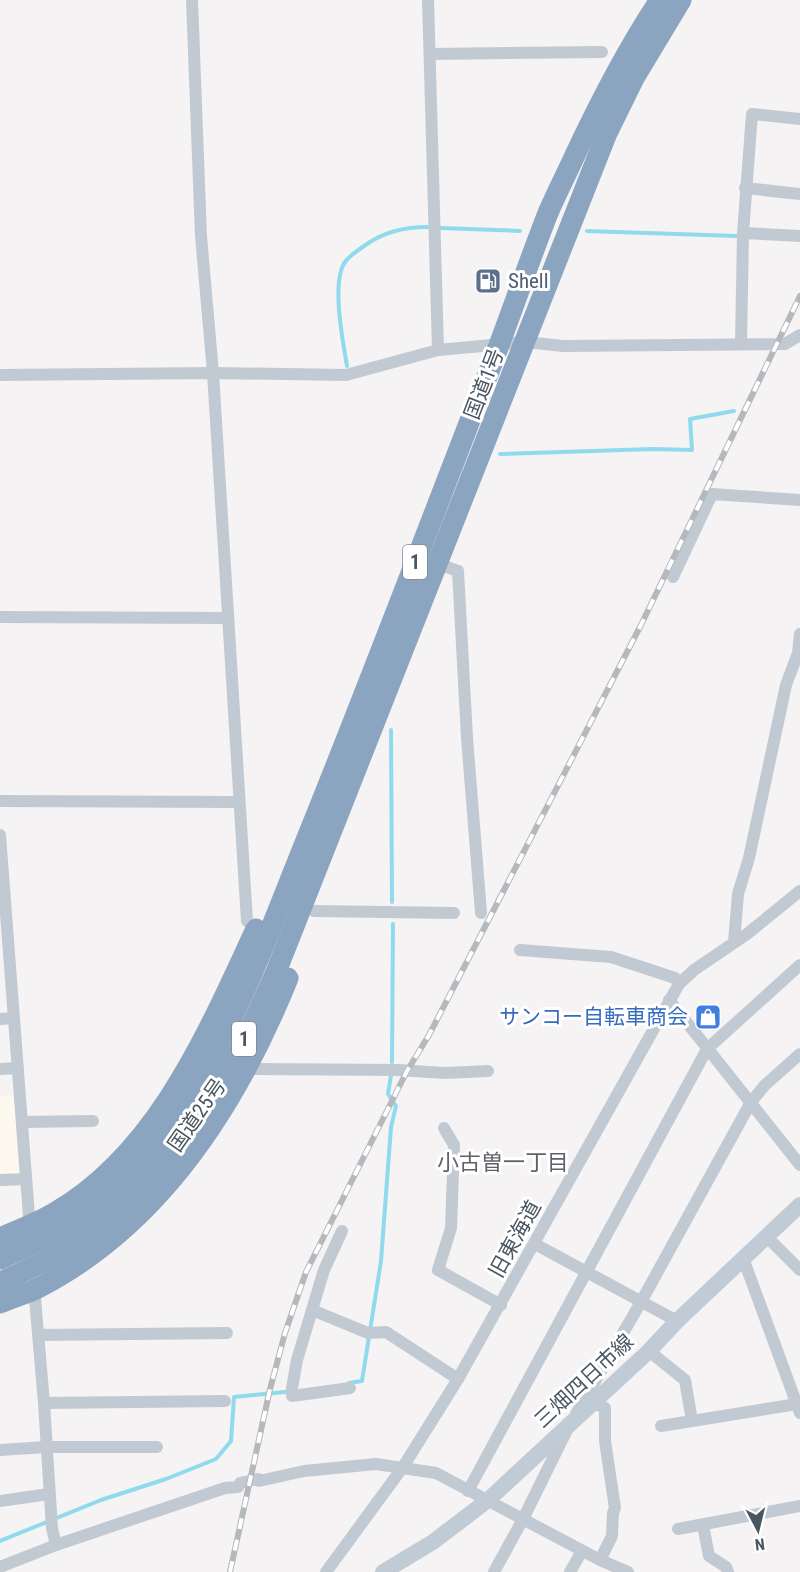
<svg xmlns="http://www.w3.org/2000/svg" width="800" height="1572" font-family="'Roboto Condensed','Noto Sans JP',sans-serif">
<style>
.commercial{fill:#fdf9ef}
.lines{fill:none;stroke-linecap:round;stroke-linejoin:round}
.stream{stroke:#90daee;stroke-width:4}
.street{stroke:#c1cad2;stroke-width:12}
.secondary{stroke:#c1cbd6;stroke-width:16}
.highway{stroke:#8ba5c1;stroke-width:21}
.rail-casing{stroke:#b5b8bd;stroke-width:6}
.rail{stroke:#fff;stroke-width:4;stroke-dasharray:11;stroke-linecap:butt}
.labels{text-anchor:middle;stroke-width:6;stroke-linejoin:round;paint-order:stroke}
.shield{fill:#fff;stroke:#808990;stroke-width:1.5}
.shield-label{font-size:20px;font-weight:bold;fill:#4a5661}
.service-label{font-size:21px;fill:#4e5e75;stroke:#fff;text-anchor:start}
.street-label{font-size:21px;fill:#4a5661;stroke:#fff}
.shop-label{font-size:21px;fill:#366cbe;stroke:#fff;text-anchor:end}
.neighbourhood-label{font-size:22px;fill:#5f6368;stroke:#fff}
</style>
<rect width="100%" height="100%" fill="#f5f3f3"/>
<polygon class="commercial" points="14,1095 19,1175 0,1176 0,1096"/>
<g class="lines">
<g class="stream">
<polyline points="441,228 520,231"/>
<polyline points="587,231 736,236"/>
<path d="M347,366C343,342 331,282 345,262C350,255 360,249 367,244C384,232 407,227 428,227"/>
<polyline points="500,454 653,449 692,450 690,419 734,411"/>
<polyline points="391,730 392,902"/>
<polyline points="392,1062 393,924"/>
<polyline points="349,1383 362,1381 381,1261 391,1127 396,1106 388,1094 391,1075"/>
<polyline points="0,1541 101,1500 166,1479 216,1459 231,1441 234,1397 285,1392"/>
</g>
<g class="street">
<polyline points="192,0 201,236 213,373 247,921 256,929"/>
<polyline points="428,0 438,350"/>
<polyline points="430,54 602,52"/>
<polyline points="745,188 800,194"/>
<polyline points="743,233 800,236"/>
<polyline points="741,344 743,233 752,114 800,119"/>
<polyline points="0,375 213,373 346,375 438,350 525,342 563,346 785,344 800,335"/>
<polyline points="438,564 458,571 467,738 481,913"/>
<polyline points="673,577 712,494 800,500"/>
<polyline points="0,617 228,618"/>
<polyline points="0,801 239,802"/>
<polyline points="0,835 30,1229"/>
<polyline points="314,911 454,913"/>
<polyline points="734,942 738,894 749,858 786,685 798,653 800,634"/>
<polyline points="520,950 611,957 675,978 679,984"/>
<polyline points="669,1000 800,1165"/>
<polyline points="0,1019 14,1018"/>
<polyline points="0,1069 18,1068"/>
<polyline points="246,1069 398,1070 445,1073 488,1071"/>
<polyline points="22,1122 93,1121"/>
<polyline points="444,1128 454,1145 451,1228 438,1270 501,1305"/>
<polyline points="0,1180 26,1179"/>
<polyline points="342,1231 324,1270 297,1360 292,1388 292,1396 350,1388"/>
<polyline points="766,1236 800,1270"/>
<polyline points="535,1244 677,1321"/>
<polyline points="743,1258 800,1413"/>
<polyline points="34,1287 44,1403 52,1528 56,1545"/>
<polyline points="312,1310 368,1333 386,1332 458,1379"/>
<polyline points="38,1335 227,1333"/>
<polyline points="649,1351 685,1380 692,1421 797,1404"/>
<polyline points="44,1403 225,1401"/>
<polyline points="593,1403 605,1408 605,1441 615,1508 613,1513 612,1536 600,1560"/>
<polyline points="576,1414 641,1302 751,1102 765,1085 800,1054"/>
<polyline points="661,1426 692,1421"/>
<polyline points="0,1450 46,1447 157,1447"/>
<polyline points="468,1491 707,1049 800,965"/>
<polyline points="0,1501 49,1494"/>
<polyline points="703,1525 709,1556 726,1567 728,1572"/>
<polyline points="678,1529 800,1506"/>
<polyline points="0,1567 56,1545 225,1488 238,1487 240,1483 258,1479 259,1481 304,1471 376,1464 436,1473 600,1560 628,1572"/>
<polyline points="326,1572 403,1467 458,1379 679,984 694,970 747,934 800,891"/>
<polyline points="494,1572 523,1519 566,1432"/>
<polyline points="570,1572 582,1551"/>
</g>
<polyline class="secondary" points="383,1572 433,1542 488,1500 649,1351 677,1321 800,1205"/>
<g class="highway">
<path d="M0,1238C18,1230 37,1223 54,1213C158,1153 208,1032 256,929"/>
<path d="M0,1259C56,1235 101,1206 142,1160C222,1067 262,949 307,838C370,682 429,526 490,369C510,317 528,264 548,213C557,192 567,173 576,153C601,100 627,49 660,0"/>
<path d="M0,1282C103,1241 178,1159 232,1063C249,1034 262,1003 276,972L607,133L634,78L681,0"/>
<path d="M0,1303C11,1298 23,1295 34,1290C160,1227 237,1105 288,978"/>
</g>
<defs>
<polyline id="rail" points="230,1572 270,1389 285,1333 306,1272 407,1071 429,1035 641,625 800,296"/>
</defs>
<use href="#rail" class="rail-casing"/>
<use href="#rail" class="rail"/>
</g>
<defs>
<symbol id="fuel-square" viewBox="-11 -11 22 22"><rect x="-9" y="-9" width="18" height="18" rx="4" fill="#5c6f8a" stroke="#fff"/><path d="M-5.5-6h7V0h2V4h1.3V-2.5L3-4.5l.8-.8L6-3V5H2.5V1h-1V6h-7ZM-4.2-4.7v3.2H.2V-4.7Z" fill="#fff"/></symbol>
<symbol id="shop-square" viewBox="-11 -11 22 22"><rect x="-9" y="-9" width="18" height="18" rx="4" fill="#3f7fe0" stroke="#fff"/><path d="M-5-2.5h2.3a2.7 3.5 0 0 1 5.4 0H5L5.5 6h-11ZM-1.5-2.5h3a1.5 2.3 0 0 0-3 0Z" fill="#fff"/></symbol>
</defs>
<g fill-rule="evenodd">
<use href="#fuel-square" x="473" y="266" width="30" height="30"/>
<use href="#shop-square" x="693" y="1002" width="30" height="30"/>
</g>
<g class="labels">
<g class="shield">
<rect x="403" y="545" width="24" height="34" rx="4.5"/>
<rect x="232" y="1022" width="24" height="34" rx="4.5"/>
</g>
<g class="shield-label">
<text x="415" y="569">1</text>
<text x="244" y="1046">1</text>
</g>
<g class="service-label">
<text x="508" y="288">Shell</text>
</g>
<g class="street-label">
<text transform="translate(484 384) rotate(-69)" y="7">国道1号</text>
<text transform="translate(197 1115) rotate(-55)" y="7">国道25号</text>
<text transform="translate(515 1239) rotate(-61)" y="7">旧東海道</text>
<text transform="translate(584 1381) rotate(-43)" y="7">三畑四日市線</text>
</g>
<g class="shop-label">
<text x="688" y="1024">サンコー自転車商会</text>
</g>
<g class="neighbourhood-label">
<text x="503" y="1170">小古曽一丁目</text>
</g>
</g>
<g transform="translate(758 1530) rotate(173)" stroke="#ffffff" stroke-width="4.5" paint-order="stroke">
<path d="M0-4.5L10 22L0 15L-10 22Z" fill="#4a5661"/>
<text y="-9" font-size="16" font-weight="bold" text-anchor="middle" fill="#4a5661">N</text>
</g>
</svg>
